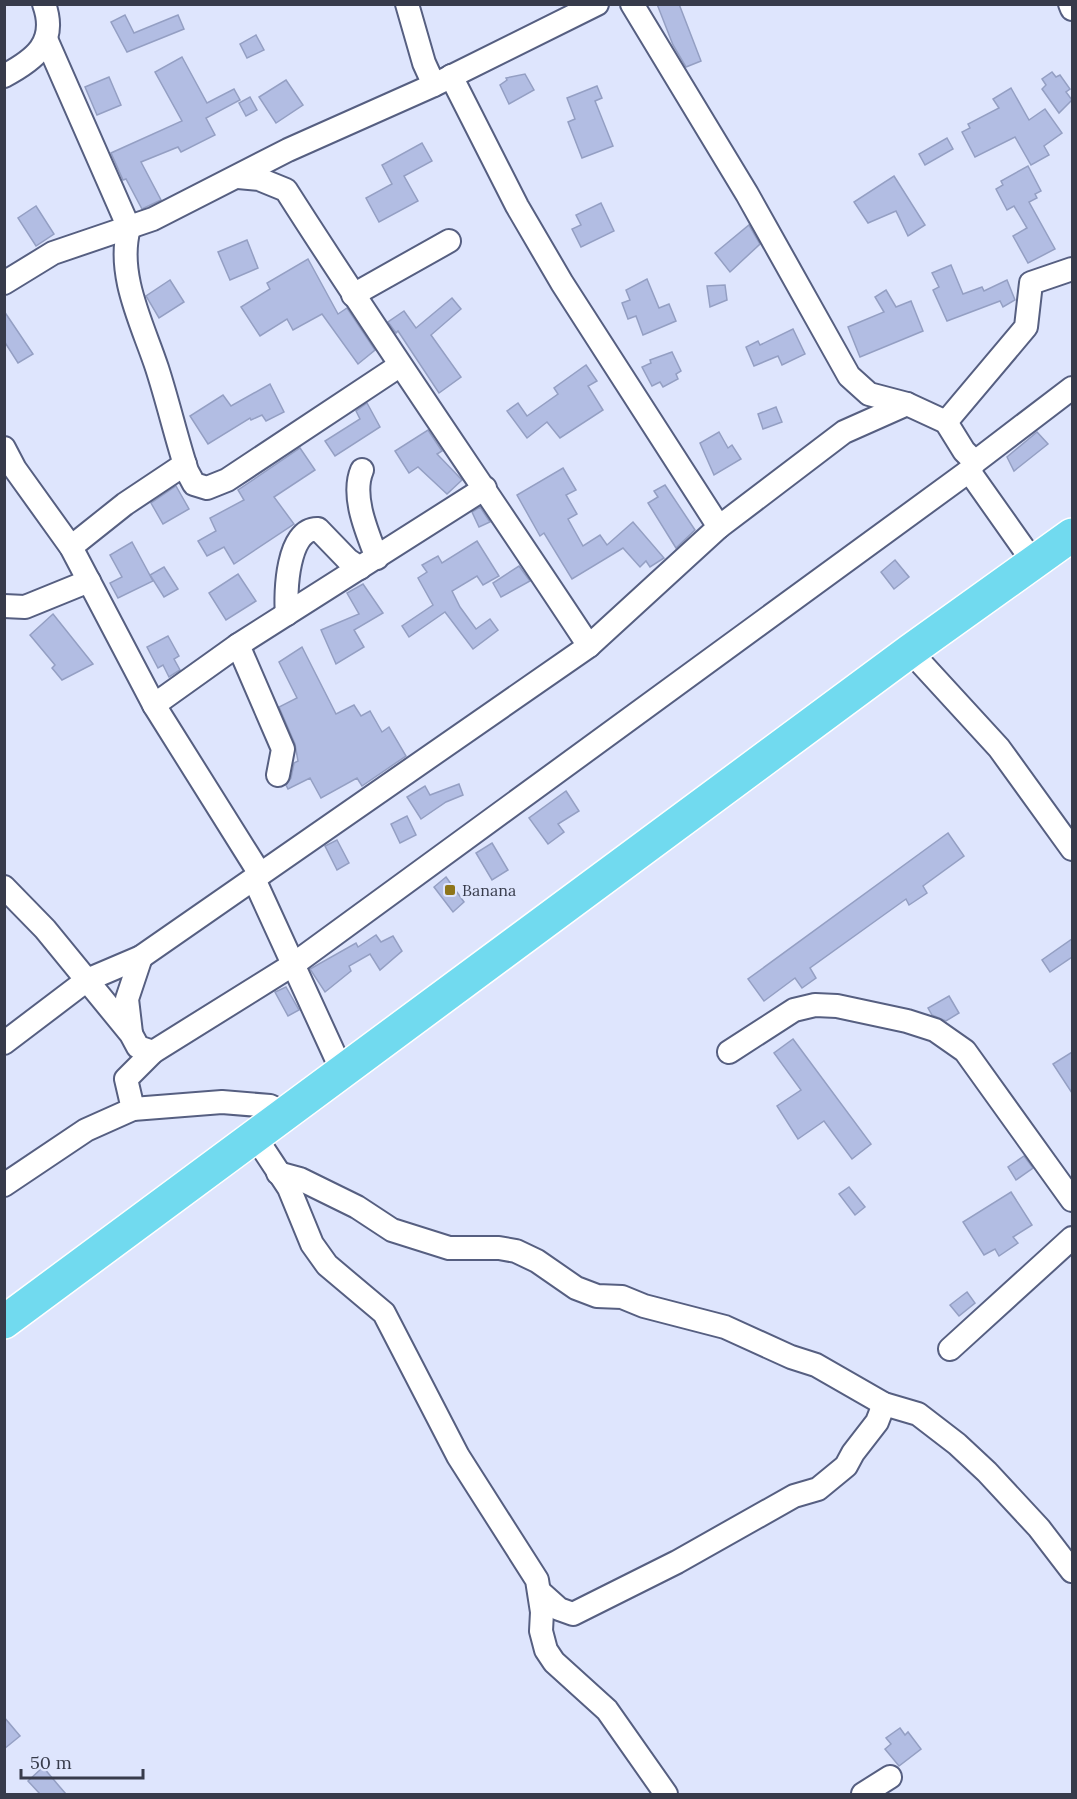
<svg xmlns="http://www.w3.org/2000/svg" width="1077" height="1799" font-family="Lora,serif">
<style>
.building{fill:#b2bde3;stroke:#949fc3;stroke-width:1.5}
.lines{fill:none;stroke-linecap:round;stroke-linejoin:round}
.minor-casing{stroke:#565f81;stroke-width:26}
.highway-casing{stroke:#fff;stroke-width:36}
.minor{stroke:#fff;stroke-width:22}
.highway{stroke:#71daef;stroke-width:33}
.poi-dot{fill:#8e751a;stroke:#dee5fd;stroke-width:2}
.labels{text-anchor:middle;stroke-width:5;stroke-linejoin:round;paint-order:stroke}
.poi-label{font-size:16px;fill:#373b4b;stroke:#dee5fd;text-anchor:start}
</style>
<rect width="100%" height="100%" fill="#dee5fd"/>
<g class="building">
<polygon points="657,4 679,4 701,61 686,67 673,45"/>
<polygon points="125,15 134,33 178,15 184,29 127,52 111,22"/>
<polygon points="256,35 264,50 247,58 240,44"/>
<polygon points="182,57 207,103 234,89 240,100 206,118 215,135 181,152 178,147 141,162 161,200 142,209 126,179 123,180 111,153 182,121 155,72"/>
<polygon points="1052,72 1056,77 1060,75 1070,89 1066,92 1072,100 1059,113 1042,89 1046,85 1042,79"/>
<polygon points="525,74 534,90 509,104 500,85 507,80 506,78"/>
<polygon points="109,77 121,105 97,115 85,87"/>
<polygon points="286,80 303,105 276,123 259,97"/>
<polygon points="597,86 602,98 595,101 613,146 582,158 568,122 575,119 567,98"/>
<polygon points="1011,88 1029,120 1045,109 1062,133 1044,146 1049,155 1031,165 1015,137 975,157 962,132 970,128 968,124 999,108 993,99"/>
<polygon points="250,97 257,110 246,116 239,103"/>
<polygon points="947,138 953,149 925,165 919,154"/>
<polygon points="422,143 432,161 404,176 418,201 379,222 366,198 392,184 382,165"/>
<polygon points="1028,166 1041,191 1035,194 1037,198 1029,202 1055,249 1028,263 1013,236 1027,228 1014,206 1007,210 996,189 1003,185 1001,181"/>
<polygon points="894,176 925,225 908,236 896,211 868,223 854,202"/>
<polygon points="601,203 614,231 581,247 572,229 581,225 576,215"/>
<polygon points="36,206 54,234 36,246 18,218"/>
<polygon points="749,225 760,244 730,272 715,253"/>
<polygon points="247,240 258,268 230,280 218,252"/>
<polygon points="308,259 338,314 347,308 375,350 358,364 322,314 293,330 287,319 260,336 241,307 270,289 267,283"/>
<polygon points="951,265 963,294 982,287 984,291 1007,280 1015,300 1003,307 1000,301 947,321 933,290 939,287 932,273"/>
<polygon points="647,279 659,308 669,304 676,321 643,335 636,316 628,319 622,303 630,300 626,290"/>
<polygon points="170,280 184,302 159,318 146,296"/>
<polygon points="725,285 727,300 710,307 707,286"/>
<polygon points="886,290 896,307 911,301 923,331 860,357 848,327 884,312 875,297"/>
<polygon points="452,298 461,309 431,335 461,377 439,393 398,331 396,333 388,322 404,311 416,328"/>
<polygon points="4,311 33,354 18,363 4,341"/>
<polygon points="793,329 805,354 782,365 778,356 754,366 746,347 758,341 760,345"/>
<polygon points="672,352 681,371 676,374 678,379 663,387 660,382 652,386 642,367 651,363 650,360"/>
<polygon points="586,365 597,381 588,386 603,410 560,438 547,422 527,438 507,411 518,403 527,416 558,394 554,388"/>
<polygon points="270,384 284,412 266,421 262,415 251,420 250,418 208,444 190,416 223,395 231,406"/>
<polygon points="367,403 380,427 335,456 325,441 360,419 356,411"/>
<polygon points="776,407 782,422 763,429 758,414"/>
<polygon points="428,430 442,451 437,454 462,480 447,494 418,467 409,473 395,451"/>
<polygon points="719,432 728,448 732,445 741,459 714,475 700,443"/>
<polygon points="1037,432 1048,444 1014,471 1007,457"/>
<polygon points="300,448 315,470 274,497 294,524 234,564 224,547 207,556 198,541 216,531 210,518 244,500 238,490"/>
<polygon points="563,468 576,490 566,495 577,514 568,519 583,546 600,535 607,545 633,522 664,558 650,567 646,561 640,567 623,548 572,579 544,533 540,536 517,495"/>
<polygon points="665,485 695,530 676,548 648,503 658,497 654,491"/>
<polygon points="176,486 189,509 163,524 151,503"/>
<polygon points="480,507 490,522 479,527 472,512"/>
<polygon points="477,541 499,576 483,585 477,576 452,591 460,607 476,629 490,619 498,630 473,649 445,612 409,637 402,626 433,605 418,578 427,572 422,565 438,556 442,563"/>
<polygon points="132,542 153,581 118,598 110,583 122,577 110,555"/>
<polygon points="895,560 909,577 894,589 881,572"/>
<polygon points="519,566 530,581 501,597 493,583"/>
<polygon points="164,567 178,589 164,597 150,575"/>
<polygon points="238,574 256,601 226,620 209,593"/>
<polygon points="363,584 383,613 354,630 364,647 336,664 321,630 359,614 347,593"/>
<polygon points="53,614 93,664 62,680 52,668 55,665 30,635"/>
<polygon points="168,636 179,656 174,659 180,670 169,677 163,665 158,668 147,647"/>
<polygon points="302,647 336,714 354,705 361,716 370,711 382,732 389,727 406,756 362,786 357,778 321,798 310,778 288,789 286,785 291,778 294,763 298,761 295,744 279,707 297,698 279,662"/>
<polygon points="459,784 463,795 446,802 421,819 407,797 425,786 430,795"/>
<polygon points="566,791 579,811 558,824 564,832 548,844 529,818"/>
<polygon points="407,816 416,835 400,843 391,824"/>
<polygon points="948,833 964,856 923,886 927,893 909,905 906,899 810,968 816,978 802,988 795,978 764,1001 748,979"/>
<polygon points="337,840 349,863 337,870 325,846"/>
<polygon points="492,843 508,870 492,880 476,853"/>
<polygon points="446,877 464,902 453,912 434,887"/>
<polygon points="376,935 381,942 393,936 402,951 380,970 370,954 349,966 351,971 325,992 310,969 356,943 358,947"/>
<polygon points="1072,939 1072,957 1050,972 1042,960"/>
<polygon points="286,987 299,1010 288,1016 275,992"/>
<polygon points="949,996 959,1013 946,1021 932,1015 928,1008"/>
<polygon points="793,1039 871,1144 852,1159 824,1121 798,1139 777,1106 801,1090 774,1053"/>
<polygon points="1072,1052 1072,1093 1053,1064"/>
<polygon points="1024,1156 1033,1168 1016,1180 1008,1167"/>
<polygon points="849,1187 865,1207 855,1215 839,1194"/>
<polygon points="1011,1192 1032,1225 1013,1237 1018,1243 999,1256 995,1249 984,1255 963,1222"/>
<polygon points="967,1292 975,1303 959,1316 950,1305"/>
<polygon points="4,1717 20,1736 4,1749"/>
<polygon points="900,1728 905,1735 908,1732 921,1749 899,1766 885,1749 891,1744 886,1738"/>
<polygon points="43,1767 59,1786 66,1794 40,1794 28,1781"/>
</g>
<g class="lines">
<defs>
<g id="minor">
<polyline points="407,4 424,63 434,85"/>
<polyline points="632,4 747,194 849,376 869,394 907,404 946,422 964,451 975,462"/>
<polyline points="1070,4 1072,9"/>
<path d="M46,39L129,228C116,275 143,325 157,368C168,402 176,437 187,471L194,484L207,488L227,480L399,366"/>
<path d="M4,76C34,60 58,43 44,4"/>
<polyline points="451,76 517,206 562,283 719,527"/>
<path d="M238,177L259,179L286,190C384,344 489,494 589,646"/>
<polyline points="4,283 53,253 153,219 288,150 434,85 597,4"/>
<polyline points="353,295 449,241"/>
<polyline points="946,422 1026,327 1031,283 1072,269"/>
<polyline points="4,448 15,469 71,547 154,705 260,874"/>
<path d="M362,470C351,496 367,532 377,558"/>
<polyline points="969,471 1034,563"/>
<polyline points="71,547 125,504 185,464"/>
<polyline points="4,606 25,607 89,581"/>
<path d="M287,614C285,593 287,528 318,529L348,560L360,568"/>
<polyline points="238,645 283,749 278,775"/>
<polyline points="910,651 999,748 1072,849"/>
<polyline points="154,705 238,645 485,488"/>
<polyline points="254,879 342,1071"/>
<polyline points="4,887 45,929 131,1034 138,1047 153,1052"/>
<polyline points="131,1033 127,999 141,957"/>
<polyline points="4,1043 87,980 141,957 589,646 719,527 844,432 907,404"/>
<polyline points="729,1052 794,1010 815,1005 837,1006 907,1021 935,1030 965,1051 1072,1200"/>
<polyline points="133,1109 126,1079 153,1052 294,964 969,471 975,462 1072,388"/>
<polyline points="256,1138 289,1188 312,1244 327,1265 384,1313 458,1456 537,1580 542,1612 541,1631 546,1650 554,1662 607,1710 666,1794"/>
<polyline points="278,1173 300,1179 357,1207 392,1230 449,1248 499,1248 516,1251 537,1261 576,1288 597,1296 622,1297 644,1306 725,1327 791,1357 816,1365 884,1404 918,1414 957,1444 987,1472 1039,1528 1072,1571"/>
<polyline points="4,1185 86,1130 133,1109 222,1102 270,1106 287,1114"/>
<polyline points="950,1349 1072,1238"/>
<polyline points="540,1592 559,1609 573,1614 677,1562 794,1496 818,1489 846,1466 853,1453 877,1422 884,1404"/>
<polyline points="863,1794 890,1777"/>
</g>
<polyline id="highway" points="4,1322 910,651 1072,535"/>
</defs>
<use href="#minor" class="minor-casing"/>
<use href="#highway" class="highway-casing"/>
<use href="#minor" class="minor"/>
<use href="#highway" class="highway"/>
</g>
<rect class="poi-dot" x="444" y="884" width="12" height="12" rx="3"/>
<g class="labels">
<g class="poi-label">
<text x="462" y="896">Banana</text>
</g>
</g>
<rect width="1077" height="1799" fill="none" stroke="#373b4b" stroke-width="12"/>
<path d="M21 1769v9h122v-9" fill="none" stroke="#373b4b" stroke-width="3"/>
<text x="30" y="1769" font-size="18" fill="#373b4b" stroke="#dee5fd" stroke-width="4.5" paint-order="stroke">50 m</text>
</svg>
